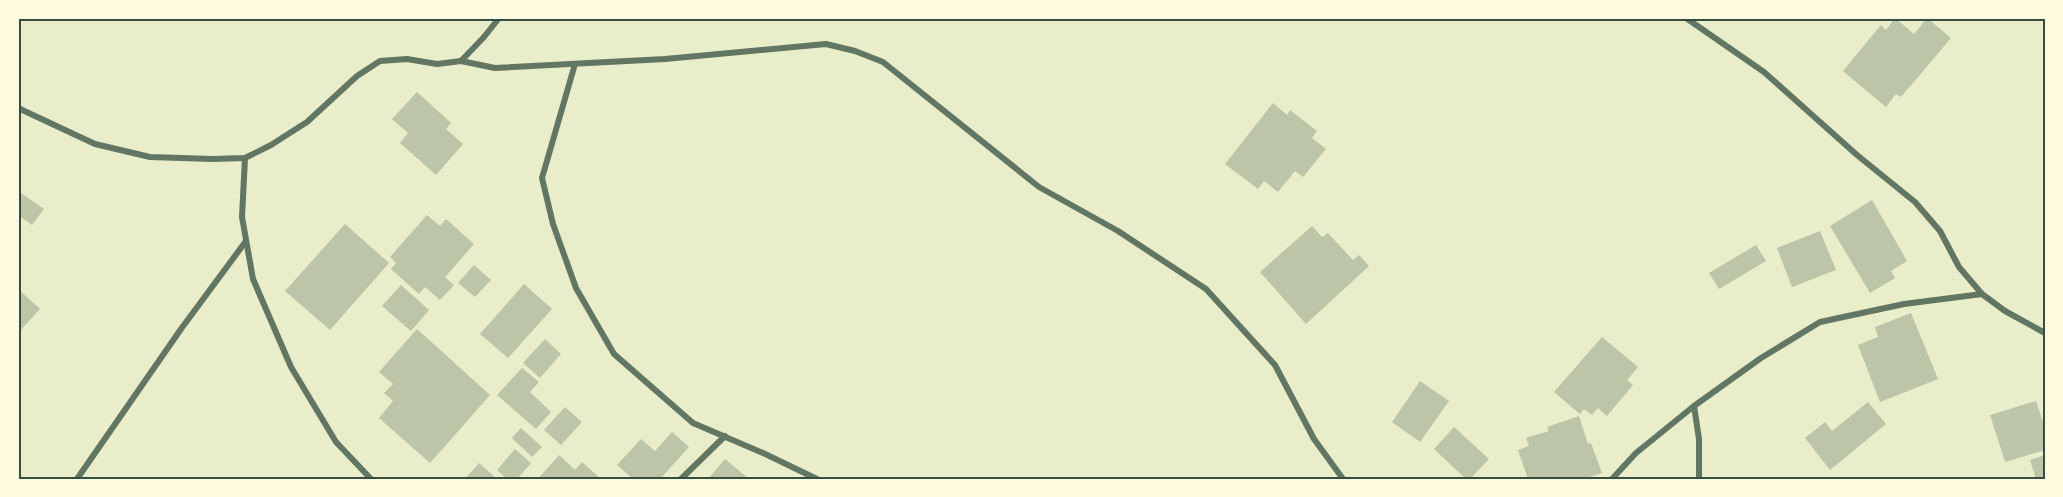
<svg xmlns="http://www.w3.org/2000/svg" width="2063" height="497" font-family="'Varela Round',sans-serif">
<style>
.building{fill:#bcc5a7}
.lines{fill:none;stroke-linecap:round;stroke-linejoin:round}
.minor{stroke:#617663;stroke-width:6}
.neatline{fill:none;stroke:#344e41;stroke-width:2}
</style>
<rect width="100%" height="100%" fill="#e9edc9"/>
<g class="building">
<polygon points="1895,18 1914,34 1927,18 1951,38 1901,97 1896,94 1886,107 1843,71 1881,25 1886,30"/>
<polygon points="417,92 451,123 446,129 463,144 436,175 400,143 408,133 392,119"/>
<polygon points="1273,103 1287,115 1290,110 1317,131 1312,138 1326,149 1303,177 1295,171 1278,192 1264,181 1258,189 1225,164"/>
<polygon points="18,191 44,209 32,225 18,215"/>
<polygon points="1872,200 1907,261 1891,271 1895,278 1870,293 1830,226"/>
<polygon points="427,215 440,226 446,219 474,244 445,277 454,285 440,300 425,287 419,294 391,269 396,263 390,257"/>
<polygon points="345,224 389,263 330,330 285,291"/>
<polygon points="1312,226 1322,237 1328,233 1353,260 1359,255 1369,266 1306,324 1260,272"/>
<polygon points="1820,231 1836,270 1792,287 1777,248"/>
<polygon points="1756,245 1766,261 1719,289 1709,273"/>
<polygon points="474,265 491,280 475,297 458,283"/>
<polygon points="524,284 552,309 508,358 480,334"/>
<polygon points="401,285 429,310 411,331 382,306"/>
<polygon points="18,289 40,309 18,333"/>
<polygon points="1911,313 1938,379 1880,402 1858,345 1878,337 1875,327"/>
<polygon points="417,329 490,395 430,463 379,418 393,401 384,393 393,384 379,372"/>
<polygon points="1602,337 1638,367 1627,380 1633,385 1607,416 1598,408 1592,415 1584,409 1580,414 1554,392"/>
<polygon points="545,339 561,354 540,378 523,363"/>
<polygon points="522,368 539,382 530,392 551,412 536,429 497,395"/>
<polygon points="1420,381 1449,401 1420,442 1392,422"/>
<polygon points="2036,401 2045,428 2045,450 2005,462 1990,415"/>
<polygon points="1868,402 1886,424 1830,470 1805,438 1825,422 1832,431"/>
<polygon points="565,407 582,422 561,445 544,430"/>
<polygon points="1579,416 1588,444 1591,443 1602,473 1583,479 1528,479 1518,450 1529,446 1526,438 1549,431 1547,427"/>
<polygon points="1454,427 1489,459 1470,479 1466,479 1434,449"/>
<polygon points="521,428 542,447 532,457 512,438"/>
<polygon points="672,432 689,447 660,479 633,479 617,465 641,439 655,451"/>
<polygon points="515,449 531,463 517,479 507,479 497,470"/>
<polygon points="559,455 575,470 582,462 601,479 538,479"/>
<polygon points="2045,455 2045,479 2036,479 2030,460"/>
<polygon points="725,459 749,479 708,479"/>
<polygon points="479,463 497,479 465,479"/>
</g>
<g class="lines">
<g class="minor">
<polyline points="1686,18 1764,72 1857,155 1915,202 1940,231 1959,267 1982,294 2005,311 2045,333"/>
<polyline points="461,61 495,68 665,59 826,44 855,51 883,62 1039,187 1118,231 1206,289 1275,365 1314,439 1343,479"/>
<polyline points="575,64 542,178 553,224 576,288 614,354 693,423 763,453 817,479"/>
<polyline points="18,108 95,144 150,157 212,159 245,158 271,145 307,122 357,76 380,61 407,59 437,64 461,61 484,37 499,18"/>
<polyline points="245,158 242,217 253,279 291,367 336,442 371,479"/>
<polyline points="1694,406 1699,439 1699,479"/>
<polyline points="77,479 181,329 246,241"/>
<polyline points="681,479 725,436"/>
<polyline points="1612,479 1636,453 1694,406 1761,358 1820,322 1904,304 1982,294"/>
</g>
</g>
<rect width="2063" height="497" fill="none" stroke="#fefae0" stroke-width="39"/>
<rect x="20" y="20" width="2024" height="458" class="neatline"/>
</svg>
